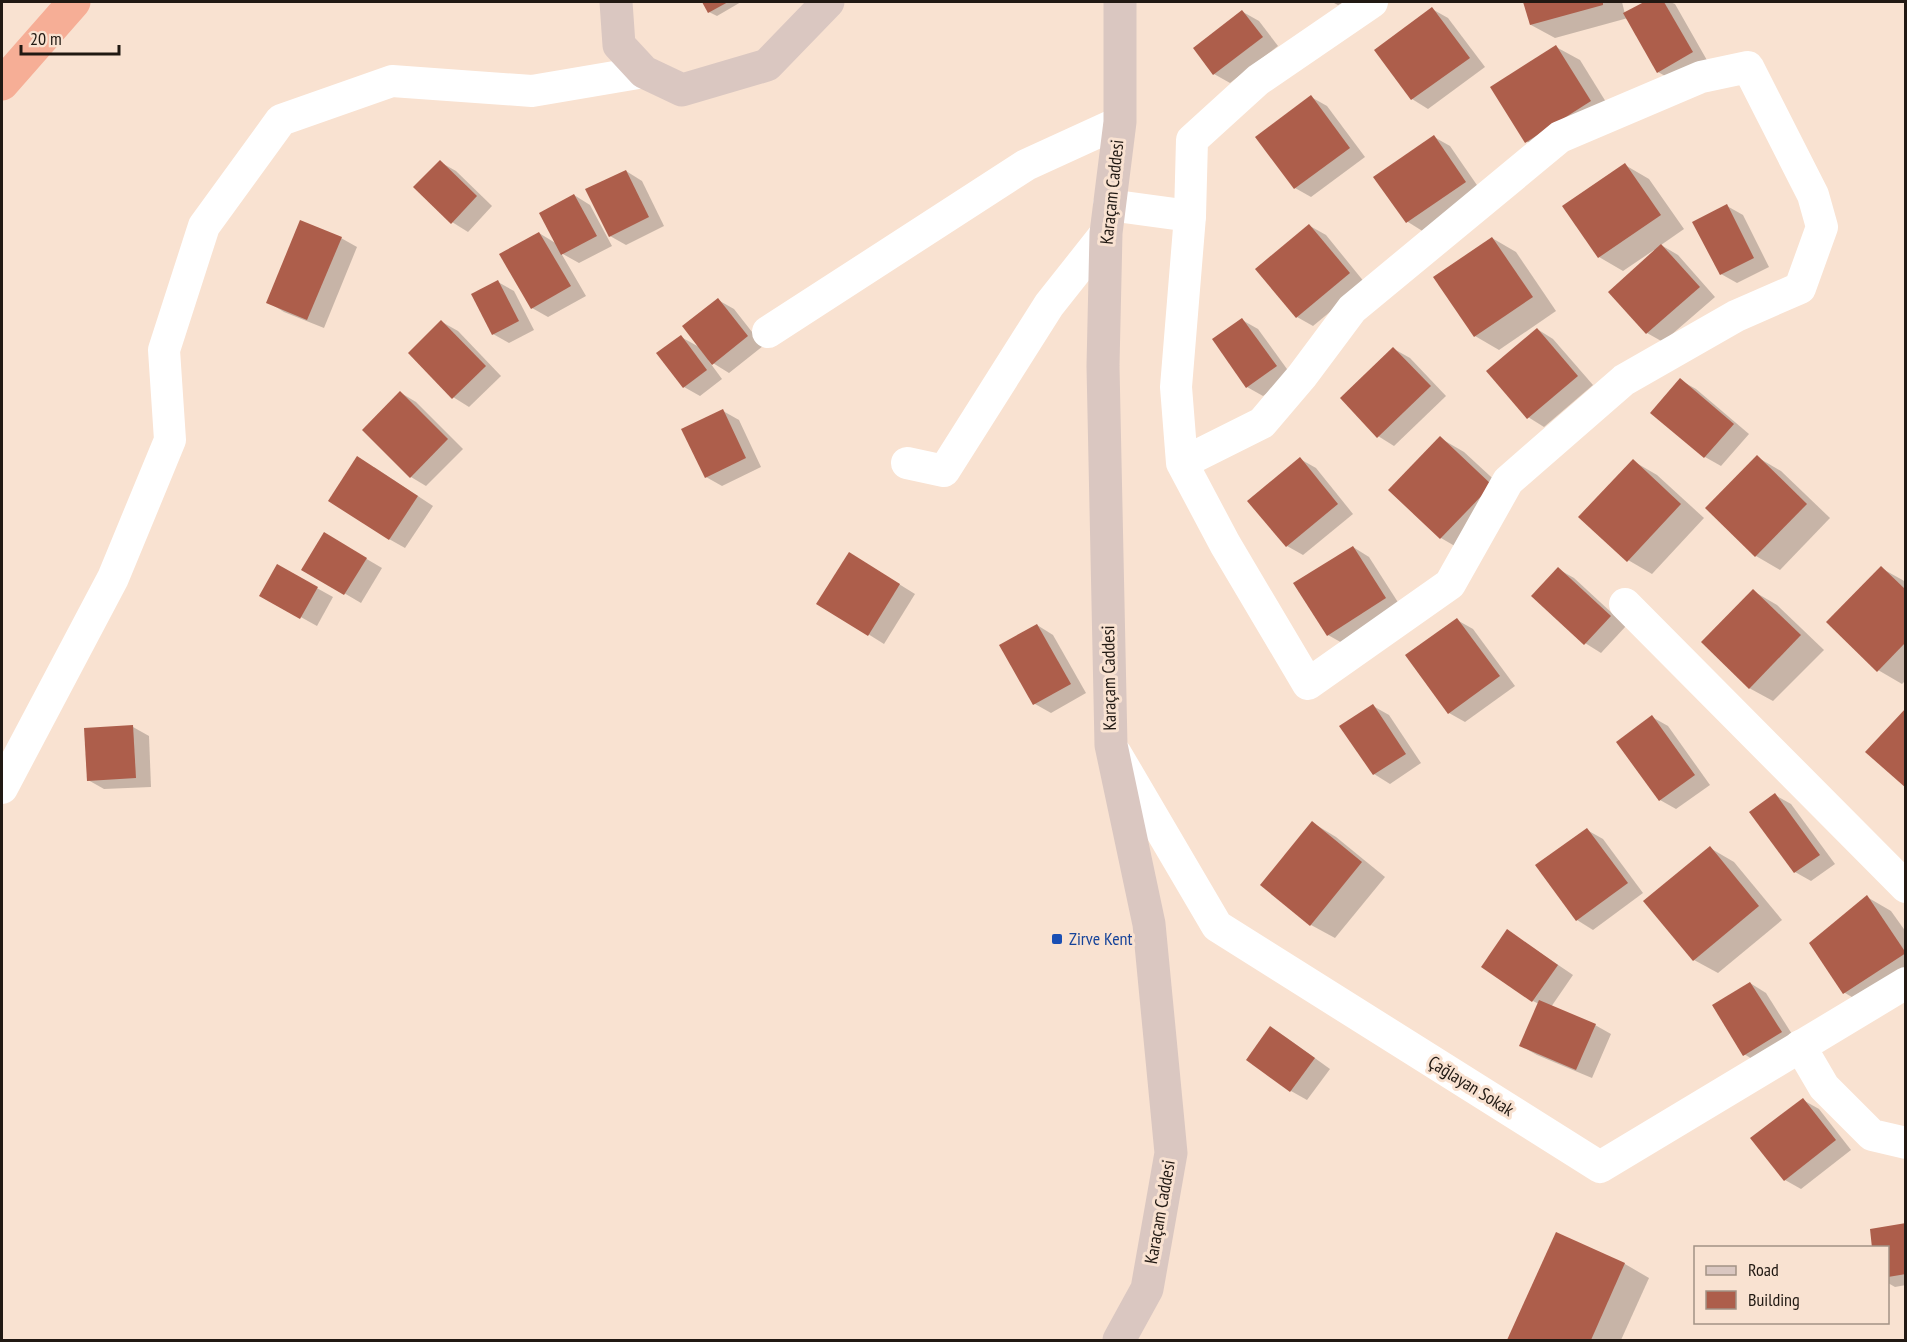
<svg xmlns="http://www.w3.org/2000/svg" width="1907" height="1342" font-family="'PT Sans Narrow',sans-serif">
<style>
.shadow{fill:#0003}
.building{fill:#ad5e4b}
.lines{fill:none;stroke-linecap:round;stroke-linejoin:round}
.street{stroke:#fff;stroke-width:32}
.secondary{stroke:#dac7c1;stroke-width:33}
.highway{stroke:#f6ae96;stroke-width:33}
.transit-dot{fill:#1a4fb4;stroke:#f9e2d1;stroke-width:2}
.labels{text-anchor:middle;stroke-width:6;stroke-linejoin:round;paint-order:stroke}
.street-label{font-size:18px;fill:#211913;stroke:#f9e2d1}
.transit-label{font-size:18px;fill:#164399;stroke:#f9e2d1;text-anchor:start}
</style>
<rect width="100%" height="100%" fill="#f9e2d1"/>
<g class="shadow">
<polygon points="703,2 741,2 717,16 709,12"/>
<polygon points="1332,2 1344,2 1338,5"/>
<polygon points="1525,2 1622,2 1625,14 1647,2 1670,2 1675,4 1708,62 1674,81 1658,72 1628,18 1555,38 1531,25"/>
<polygon points="1432,9 1448,18 1485,67 1428,109 1412,99 1376,50"/>
<polygon points="1243,12 1259,21 1278,46 1230,83 1214,74"/>
<polygon points="1556,47 1580,60 1614,115 1550,155 1526,141"/>
<polygon points="1311,97 1327,106 1365,157 1311,197 1295,188"/>
<polygon points="1434,137 1450,146 1481,191 1424,232 1408,222 1376,177"/>
<polygon points="440,162 456,171 492,206 468,232 452,222"/>
<polygon points="1625,165 1649,179 1684,229 1661,245 1678,255 1715,297 1663,342 1647,333 1610,292 1656,251 1654,250 1623,271 1599,257 1564,206"/>
<polygon points="626,171 642,181 664,226 626,245 610,236"/>
<polygon points="574,195 590,205 612,246 579,263 561,253 586,296 548,317 532,308 539,233 557,244"/>
<polygon points="1727,206 1743,215 1769,267 1737,283 1721,274"/>
<polygon points="1310,226 1326,235 1365,283 1313,326 1297,317 1257,269"/>
<polygon points="341,238 357,247 324,328 284,312 268,302"/>
<polygon points="1492,238 1516,252 1556,311 1499,350 1475,336"/>
<polygon points="498,282 514,291 534,330 509,343 493,334"/>
<polygon points="718,300 734,309 763,346 729,373 708,360 722,379 700,396 684,387 681,337 701,348"/>
<polygon points="1242,320 1258,329 1292,376 1263,396 1247,387"/>
<polygon points="442,322 458,331 501,376 469,407 453,397"/>
<polygon points="1537,329 1553,339 1593,385 1544,427 1528,417"/>
<polygon points="1394,349 1410,358 1446,396 1394,446 1378,436"/>
<polygon points="1680,380 1696,389 1749,434 1721,466 1705,457 1652,412"/>
<polygon points="401,393 416,402 463,449 426,486 411,477"/>
<polygon points="723,411 739,420 761,467 722,486 706,477"/>
<polygon points="1440,438 1464,452 1515,499 1465,552 1441,538"/>
<polygon points="1757,457 1781,471 1830,518 1780,570 1756,556 1707,508"/>
<polygon points="1300,459 1316,468 1353,514 1303,555 1287,546"/>
<polygon points="1633,461 1657,475 1704,518 1652,574 1628,560"/>
<polygon points="374,467 433,506 405,548 389,539"/>
<polygon points="324,534 382,568 361,603 303,569"/>
<polygon points="1353,547 1369,557 1401,607 1344,644 1328,635"/>
<polygon points="865,563 915,594 884,644 868,634"/>
<polygon points="277,566 333,597 317,626 261,595"/>
<polygon points="1881,568 1906,582 1906,680 1902,684 1878,670"/>
<polygon points="1558,569 1574,578 1626,626 1601,653 1585,643"/>
<polygon points="1753,591 1777,605 1824,650 1773,701 1749,688"/>
<polygon points="1457,620 1473,629 1515,686 1465,722 1449,713"/>
<polygon points="1037,625 1053,635 1086,693 1051,713 1035,704"/>
<polygon points="1373,706 1389,715 1421,763 1390,784 1374,774"/>
<polygon points="1652,717 1668,726 1710,785 1676,809 1660,800 1618,742"/>
<polygon points="133,727 149,736 151,787 104,789 88,780"/>
<polygon points="1775,795 1791,804 1835,864 1811,881 1795,872"/>
<polygon points="1313,823 1336,837 1385,877 1335,938 1311,925"/>
<polygon points="1587,830 1603,839 1643,893 1593,930 1577,920 1537,866"/>
<polygon points="1710,848 1734,862 1782,920 1718,973 1694,960"/>
<polygon points="1867,897 1891,911 1906,932 1906,982 1869,1007 1845,993 1811,943"/>
<polygon points="1508,931 1573,975 1551,1007 1595,1025 1611,1034 1592,1078 1537,1055 1521,1046 1539,1004 1533,1001"/>
<polygon points="1750,983 1766,993 1797,1042 1760,1064 1744,1054"/>
<polygon points="1271,1028 1287,1038 1330,1069 1307,1100 1291,1091"/>
<polygon points="1803,1100 1819,1109 1851,1150 1801,1189 1785,1180"/>
<polygon points="1906,1225 1906,1285 1895,1287 1888,1283 1888,1248"/>
<polygon points="1557,1234 1625,1264 1649,1278 1621,1340 1509,1340"/>
</g>
<g class="building">
<polygon points="702,2 728,2 708,13"/>
<polygon points="1523,2 1603,2 1603,5 1530,25"/>
<polygon points="1644,2 1664,2 1693,52 1657,73 1623,13"/>
<polygon points="1432,7 1470,58 1411,100 1374,50"/>
<polygon points="1242,10 1263,37 1213,75 1193,48"/>
<polygon points="1556,45 1591,101 1525,143 1490,87"/>
<polygon points="1311,95 1350,148 1294,189 1255,137"/>
<polygon points="1434,135 1466,182 1406,223 1373,177"/>
<polygon points="440,160 477,196 451,224 413,187"/>
<polygon points="1625,163 1661,215 1598,258 1562,206"/>
<polygon points="626,170 649,217 609,237 585,189"/>
<polygon points="574,194 597,236 561,255 539,213"/>
<polygon points="1727,204 1754,258 1720,275 1692,222"/>
<polygon points="300,220 342,237 307,320 266,303"/>
<polygon points="1309,224 1350,273 1296,318 1255,269"/>
<polygon points="539,232 571,286 531,309 499,254"/>
<polygon points="1492,237 1533,297 1474,337 1433,277"/>
<polygon points="1661,244 1700,287 1646,334 1608,292"/>
<polygon points="498,280 519,321 492,335 471,294"/>
<polygon points="718,298 748,336 712,365 682,326"/>
<polygon points="1242,318 1277,366 1246,388 1212,339"/>
<polygon points="441,320 486,366 452,399 408,353"/>
<polygon points="1537,328 1578,376 1527,419 1486,371"/>
<polygon points="681,335 707,370 683,388 656,353"/>
<polygon points="1393,347 1431,386 1377,438 1340,398"/>
<polygon points="1680,378 1734,424 1704,458 1650,413"/>
<polygon points="400,391 448,439 410,478 362,430"/>
<polygon points="723,409 746,458 705,478 681,429"/>
<polygon points="1440,436 1492,485 1440,539 1388,490"/>
<polygon points="1757,455 1807,504 1755,557 1705,508"/>
<polygon points="357,456 418,496 389,540 328,501"/>
<polygon points="1300,457 1338,504 1286,547 1247,501"/>
<polygon points="1633,459 1681,504 1627,562 1578,517"/>
<polygon points="324,532 367,558 344,595 301,570"/>
<polygon points="1353,546 1386,598 1327,636 1293,583"/>
<polygon points="849,552 900,584 868,636 816,604"/>
<polygon points="277,564 318,587 300,619 259,596"/>
<polygon points="1881,566 1906,590 1906,642 1877,672 1826,622"/>
<polygon points="1558,567 1611,616 1584,645 1531,596"/>
<polygon points="1753,589 1801,635 1749,689 1701,642"/>
<polygon points="1457,618 1500,676 1448,714 1405,655"/>
<polygon points="1037,624 1071,684 1033,705 999,645"/>
<polygon points="1373,704 1406,754 1373,775 1339,726"/>
<polygon points="1906,708 1906,788 1865,752"/>
<polygon points="1652,715 1695,775 1659,801 1616,742"/>
<polygon points="133,725 136,778 87,781 84,728"/>
<polygon points="1775,793 1820,855 1794,873 1749,812"/>
<polygon points="1312,821 1362,862 1310,926 1260,885"/>
<polygon points="1587,828 1628,883 1576,921 1535,865"/>
<polygon points="1710,846 1759,906 1693,961 1643,901"/>
<polygon points="1867,895 1906,953 1843,994 1809,943"/>
<polygon points="1507,929 1558,965 1532,1002 1481,967"/>
<polygon points="1750,982 1782,1032 1743,1056 1712,1005"/>
<polygon points="1539,1000 1596,1024 1576,1070 1519,1046"/>
<polygon points="1270,1026 1315,1058 1290,1092 1246,1060"/>
<polygon points="1803,1098 1836,1140 1784,1181 1750,1138"/>
<polygon points="1906,1223 1906,1274 1888,1277 1888,1248 1872,1248 1870,1229"/>
<polygon points="1556,1232 1625,1263 1591,1340 1507,1340"/>
</g>
<g class="lines">
<g class="street">
<polyline points="1109,205 1190,216"/>
<polyline points="768,332 1026,165 1120,122"/>
<polyline points="907,463 944,471 1049,305 1106,233"/>
<polyline points="1182,463 1262,423 1302,376 1352,309 1560,137 1701,77 1748,67 1813,195 1822,227 1800,288 1736,316 1624,380 1508,481 1450,584 1308,684 1225,544 1182,463 1176,387 1190,216 1192,140 1258,80 1372,2"/>
<polyline points="1625,604 1906,887"/>
<polyline points="1116,754 1217,926 1600,1167 1906,983"/>
<polyline points="2,788 113,578 170,440 164,350 204,226 281,120 392,81 532,91 644,72"/>
<polyline points="1800,1046 1824,1087 1872,1135 1906,1143"/>
</g>
<g class="secondary">
<polyline points="616,2 619,45 644,72 682,90 767,65 828,2"/>
<polyline points="1119,1340 1147,1289 1171,1153 1149,924 1111,745 1103,366 1106,233 1120,122 1120,2"/>
</g>
<polyline class="highway" points="2,84 74,2"/>
</g>
<rect class="transit-dot" x="1051" y="933" width="12" height="12" rx="3"/>
<g class="labels">
<g class="street-label">
<text transform="translate(1112 192) rotate(-84)" y="6">Karaçam Caddesi</text>
<text transform="translate(1109 678) rotate(-91)" y="6">Karaçam Caddesi</text>
<text transform="translate(1471 1086) rotate(32)" y="6">Çağlayan Sokak</text>
<text transform="translate(1160 1212) rotate(-80)" y="6">Karaçam Caddesi</text>
</g>
<g class="transit-label">
<text x="1069" y="945">Zirve Kent</text>
</g>
</g>
<rect width="1907" height="1342" fill="none" stroke="#211913" stroke-width="6"/>
<rect x="1694" y="1246" width="195" height="78" fill="#f9e2d1" stroke="#a39285" stroke-width="1.5"/>
<rect x="1706" y="1266" width="30" height="9" fill="#dac7c1" stroke="#a39285" stroke-width="1.5"/>
<text x="1748" y="1276" font-size="18" fill="#211913">Road</text>
<rect x="1706" y="1291" width="30" height="18" fill="#ad5e4b" stroke="#a39285" stroke-width="1.5"/>
<text x="1748" y="1306" font-size="18" fill="#211913">Building</text>
<path d="M21 45v9h98v-9" fill="none" stroke="#211913" stroke-width="3"/>
<text x="30" y="45" font-size="18" fill="#211913" stroke="#f9e2d1" stroke-width="4.5" paint-order="stroke">20 m</text>
</svg>
